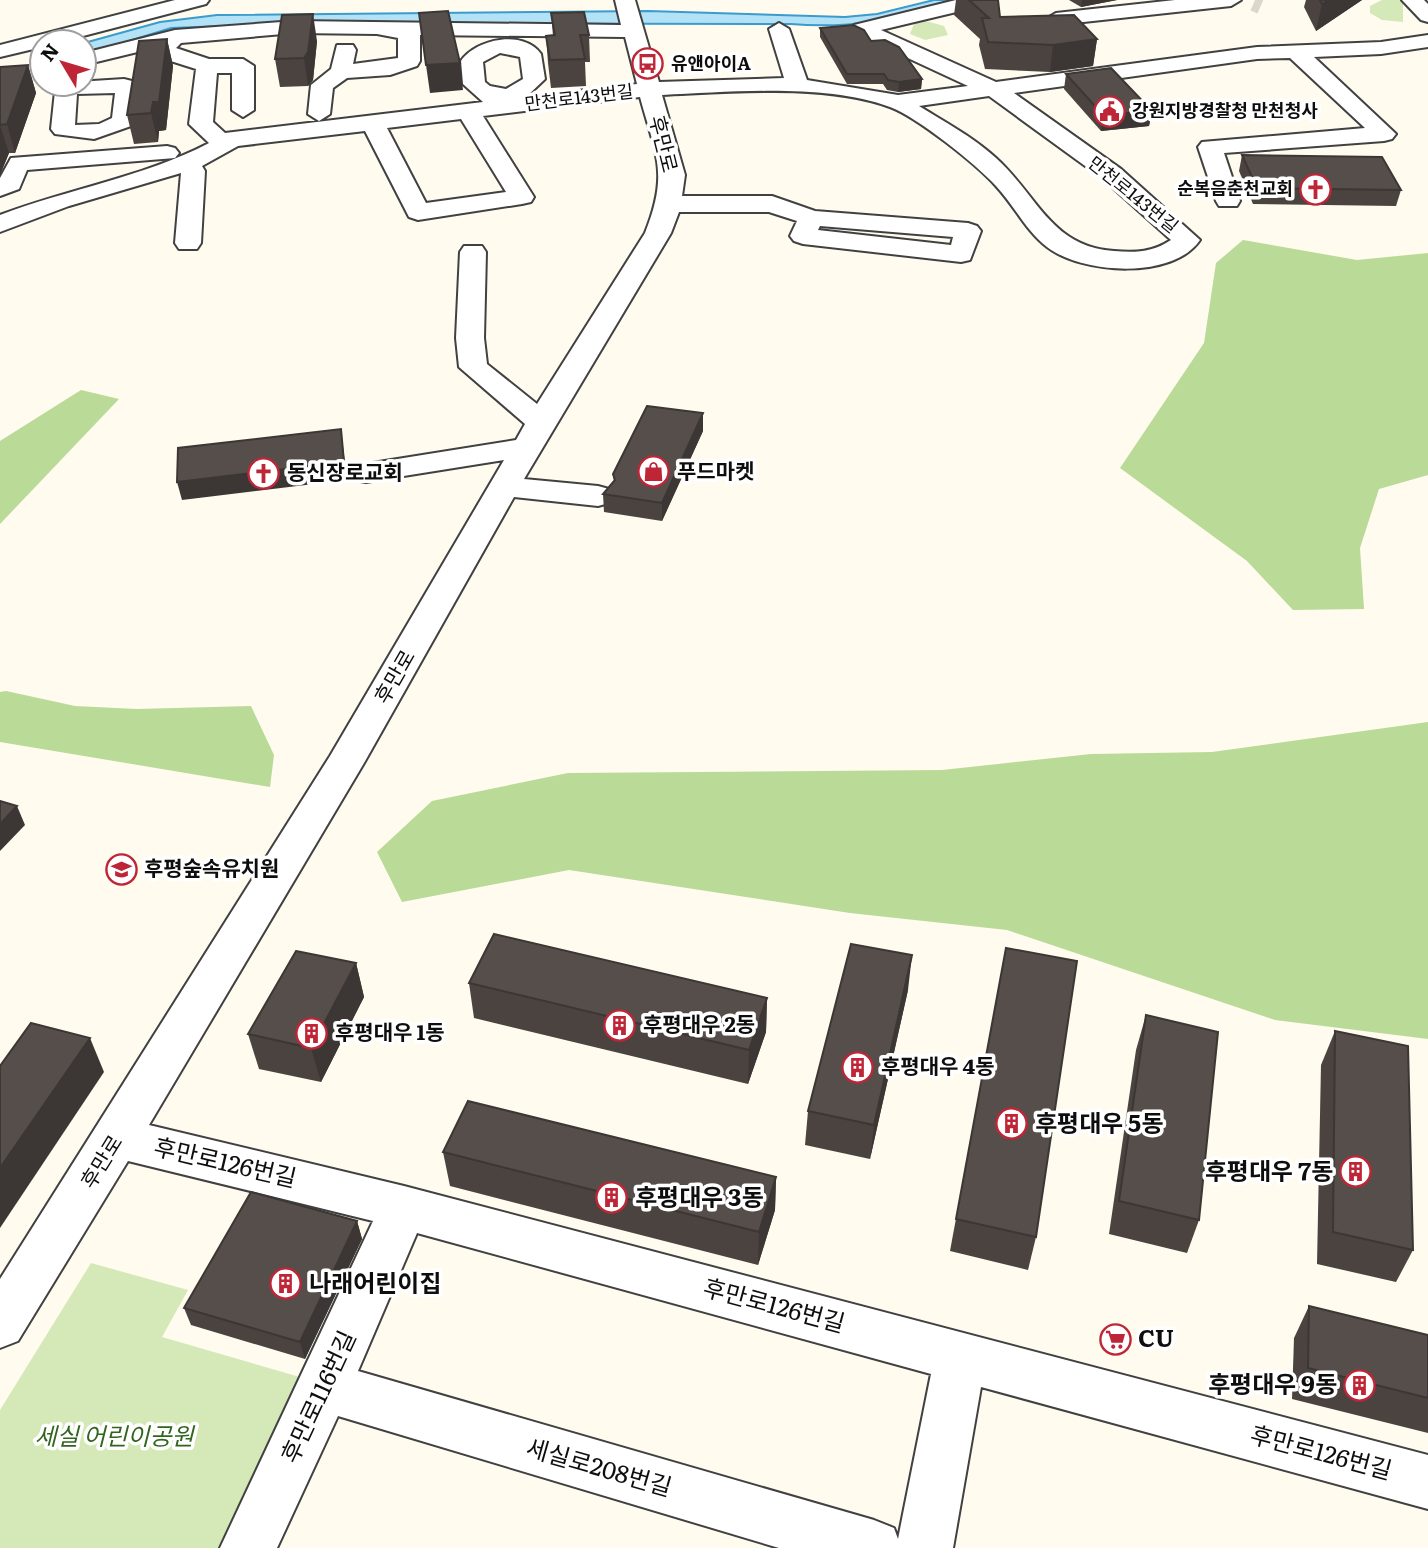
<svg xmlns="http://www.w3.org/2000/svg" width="1428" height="1548" font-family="Literata,'Noto Sans KR',serif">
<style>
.green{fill:#d5e9b8}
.forest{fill:#bada97}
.water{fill:#b3e1f6;stroke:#3a9ccd;stroke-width:2}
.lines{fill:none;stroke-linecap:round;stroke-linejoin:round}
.minor-tunnel{stroke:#dbd7cc;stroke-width:23;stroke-dasharray:23 11;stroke-linecap:butt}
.minor-casing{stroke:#414141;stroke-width:4}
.minor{fill:#fff;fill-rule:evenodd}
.wall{fill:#4a4340}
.shaded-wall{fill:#3c3734}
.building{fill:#564e4a;stroke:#3c3734;stroke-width:2}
.labels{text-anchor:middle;stroke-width:7;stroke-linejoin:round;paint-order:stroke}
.far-poi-label{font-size:18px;font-weight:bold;fill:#0e0e0e;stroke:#fff;text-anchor:start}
.far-street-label{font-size:18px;fill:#0e0e0e;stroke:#fff}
.street-label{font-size:21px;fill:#0e0e0e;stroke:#fff}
.poi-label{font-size:21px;font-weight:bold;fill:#0e0e0e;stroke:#fff;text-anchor:start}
.near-poi-label{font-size:24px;font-weight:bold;fill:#0e0e0e;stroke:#fff;text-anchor:start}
.near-street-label{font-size:24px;fill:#0e0e0e;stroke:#fff}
.near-park-label{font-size:24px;font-style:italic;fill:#31651e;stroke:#fff}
</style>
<rect width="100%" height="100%" fill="#fffbee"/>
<g class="green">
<polygon points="1382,0 1403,0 1403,22 1382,20 1370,13 1370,6"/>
<polygon points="926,21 944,26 948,35 925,40 910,34 914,24"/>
<polygon points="91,1263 188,1290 162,1337 310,1380 228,1548 0,1548 0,1410"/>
</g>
<g class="forest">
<polygon points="1243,240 1357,260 1428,253 1428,475 1379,489 1360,548 1364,609 1293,610 1247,561 1120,468 1204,343 1216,263"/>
<polygon points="81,390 119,399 0,524 0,441"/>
<polygon points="6,691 75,706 137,709 251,706 274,755 270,787 0,742 0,692"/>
<polygon points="1428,722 1428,1039 1275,1020 1007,930 850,913 569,870 402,902 377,852 432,801 568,773 942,770 1091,754 1212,752"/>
</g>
<path class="water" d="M934,0H953C898,20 849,29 791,24L297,23L171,28L84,55V43L160,22L217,15L648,11L845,17L877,14Z"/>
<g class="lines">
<polyline class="minor-tunnel" points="1255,0 1262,3"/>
<defs>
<g id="minor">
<polygon points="175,0 209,0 206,4 60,42 42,42 42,47 0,57 0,45"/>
<path d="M615,0H635L659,82L784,78L769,29L779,23L789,29L807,80L898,95L968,86L854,33L851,29L854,25L956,0H979L969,9L881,30L996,82L1257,47L1381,42L1428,35V47L1381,54L1314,57L1396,134L1392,139L1384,141L1224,153L1240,201L1237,206H1219L1216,201L1198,147L1202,142L1365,128L1290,58L1257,59L1014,93L1121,169L1200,240C1173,280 1082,274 1047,247C1026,231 1014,205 996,186C976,164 917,117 890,107C824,83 732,92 662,95L685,175L682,196H772L815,211L968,223L977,226L981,231L970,260L961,262L803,244L794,241L790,236L797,221L769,212H679L671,233L524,479L598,486L609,489L614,496L609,503L598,506L514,497L364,763L149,1125L404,1186L1428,1455V1509L981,1387L953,1548H779L338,1416L277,1548H220L373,1221L128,1161L18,1341L0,1348V1279L330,756L504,460L366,482L355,480L350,473L355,466L366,464L516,440L525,424L459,367L456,338L460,252L464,246H482L486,252L484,338L487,364L537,404L645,233C669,173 656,156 640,97L483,116L534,197L531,202L522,204L418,220L409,217L365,131L238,146L202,166L205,171L201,243L197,249H179L175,243L181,173L69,206L0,232V215C68,189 144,177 209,143L189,124L196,69L155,56L154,48L84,65V53L175,30L295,21L621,25ZM295,33L377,34L398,38V58L353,64L356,50L353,45H337L331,69L311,85L308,114L319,121L330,114L333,88L347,78L390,75L417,66L420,61V35L625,37L637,84L526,97L545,79L541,54C523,29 476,39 461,61L463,84L483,102L225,133L213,122L217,73H232V110L243,117L254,110V66L243,59H209L176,48L181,43ZM500,53L520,57L523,79L506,89L490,86L485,82L483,62ZM989,96L1103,179L1171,240C1153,252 1136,253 1114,251C1051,247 1038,196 996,158C973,137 945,122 919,106ZM461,119L506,192L426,203L387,128ZM820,226L953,237L951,245L818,230ZM417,1233L931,1374L898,1539L894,1528L874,1520L358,1371Z"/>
<polygon points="1175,0 1241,0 1231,6 1056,25 1046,19 1056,13"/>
<polygon points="1402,0 1424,0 1428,4 1428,22 1421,20"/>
<path d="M124,79L132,81L138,90L131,126L94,139L55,134L51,129L55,91L45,84ZM115,93L112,118L99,124L75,125L77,94Z"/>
<polygon points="167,146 175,148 179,153 175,158 27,170 19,189 0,196 0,178 11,158"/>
</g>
</defs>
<use href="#minor" class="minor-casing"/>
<use href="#minor" class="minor"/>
</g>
<g class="wall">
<polygon points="956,0 998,0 1000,17 1097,39 1093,66 1050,72 985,69 979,45 980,39 954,15"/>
<polygon points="1069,0 1117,0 1081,7"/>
<polygon points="1306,0 1362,0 1316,31 1304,7"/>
<polygon points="551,13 589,35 590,62 585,62 586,86 551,88 548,63 546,36 553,36"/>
<polygon points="820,28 871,41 922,79 921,89 898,92 887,90 883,84 847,84 820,37"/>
<polygon points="167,39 173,66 166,130 159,131 158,142 134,144 127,115"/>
<polygon points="317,41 313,80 308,86 280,87 275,59"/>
<polygon points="28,65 36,93 15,153 9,153 0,175 0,67"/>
<polygon points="1066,74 1152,111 1149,126 1101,131 1064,89"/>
<polygon points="1242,155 1401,190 1396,206 1253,204 1239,171"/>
<polygon points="703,431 662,521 604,512 603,494 614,482 613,474"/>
<polygon points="1006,948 1036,1237 1028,1270 950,1251"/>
<polygon points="356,963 364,997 321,1082 259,1069 248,1034"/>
<polygon points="469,983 767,998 766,1032 748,1084 474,1018"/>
<polygon points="908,990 870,1159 805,1145 808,1111"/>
<polygon points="1146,1015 1199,1220 1187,1253 1109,1234 1136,1050"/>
<polygon points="1335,1031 1413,1250 1396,1282 1317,1264 1321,1065"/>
<polygon points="443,1152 776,1177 775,1210 758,1265 450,1186"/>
<polygon points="357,1221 362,1239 305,1359 191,1325 184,1308"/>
<polygon points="1309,1306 1428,1335 1428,1433 1292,1399 1294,1338"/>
</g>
<g class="shaded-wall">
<polygon points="1082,0 1117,0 1081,7"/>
<polygon points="1329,0 1362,0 1316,31 1322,4"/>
<polygon points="313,14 317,41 313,80 308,86 304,58"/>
<polygon points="167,39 173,66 166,130 159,131 158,142 151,113 153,102"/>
<polygon points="1097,39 1093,66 1050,72 1053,45"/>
<polygon points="460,63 463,90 430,93 426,65"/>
<polygon points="28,65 36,93 15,153 7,124"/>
<polygon points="922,79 921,89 898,92 899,82"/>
<polygon points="1152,111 1149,126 1101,131 1103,115"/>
<polygon points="0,126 0,125 9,153 0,175"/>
<polygon points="703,413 703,431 662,521 662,503"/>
<polygon points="341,429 347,480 182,500 177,482"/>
<polygon points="17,806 25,825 0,851 0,824"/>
<polygon points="912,955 908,990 870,1159 874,1125"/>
<polygon points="356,963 364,997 321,1082 311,1048"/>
<polygon points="767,998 766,1032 748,1084 749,1050"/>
<polygon points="90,1038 104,1072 0,1228 0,1168"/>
<polygon points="776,1177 775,1210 758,1265 759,1232"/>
<polygon points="357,1221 362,1239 305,1359 300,1342"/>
</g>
<g class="building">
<polygon points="969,0 998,0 1000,17 1074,15 1097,39 1053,45 988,42 982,18 989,18"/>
<polygon points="1320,0 1329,0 1322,4"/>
<polygon points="448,11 460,63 426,65 419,13"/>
<polygon points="584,12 589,35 580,35 585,59 550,60 546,36 555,35 551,13"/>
<polygon points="313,14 308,52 304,58 275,59 282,15"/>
<polygon points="853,25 864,30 871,41 885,40 899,47 922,79 899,82 888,80 884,74 847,74 820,28"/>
<polygon points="167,39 159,102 153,102 151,113 127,115 139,41"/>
<polygon points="28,65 7,124 0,125 0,126 0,67"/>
<polygon points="1111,68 1152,111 1103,115 1066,74"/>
<polygon points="1242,155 1382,157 1401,190 1257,188"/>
<polygon points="647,406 703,413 662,503 603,494 615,480 613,474"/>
<polygon points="341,429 344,462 177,482 178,448"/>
<polygon points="0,801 17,806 0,824"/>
<polygon points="494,934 767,998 749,1050 469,983"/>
<polygon points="851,944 912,955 874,1125 808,1111"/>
<polygon points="1006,948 1077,961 1036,1237 956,1219"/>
<polygon points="296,951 356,963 311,1048 248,1034"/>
<polygon points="1146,1015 1218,1032 1199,1220 1119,1201"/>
<polygon points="31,1023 90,1038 0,1168 0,1066"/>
<polygon points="1335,1031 1408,1046 1413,1250 1333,1232"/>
<polygon points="468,1101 776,1177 759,1232 443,1152"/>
<polygon points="251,1192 357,1221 300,1342 184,1308"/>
<polygon points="1309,1306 1428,1335 1428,1398 1308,1368"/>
</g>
<defs>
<symbol id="bus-ring" viewBox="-11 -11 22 22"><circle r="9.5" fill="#fff" stroke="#be2536" stroke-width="1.5"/><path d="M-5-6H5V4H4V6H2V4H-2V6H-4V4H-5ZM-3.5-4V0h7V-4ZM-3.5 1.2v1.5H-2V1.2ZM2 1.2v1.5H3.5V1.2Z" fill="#be2536"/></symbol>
<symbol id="civic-ring" viewBox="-11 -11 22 22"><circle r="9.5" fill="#fff" stroke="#be2536" stroke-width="1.5"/><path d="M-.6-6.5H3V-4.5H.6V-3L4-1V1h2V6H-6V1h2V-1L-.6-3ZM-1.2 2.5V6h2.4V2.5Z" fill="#be2536"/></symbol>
<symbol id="church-ring" viewBox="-11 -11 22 22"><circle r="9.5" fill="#fff" stroke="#be2536" stroke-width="1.5"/><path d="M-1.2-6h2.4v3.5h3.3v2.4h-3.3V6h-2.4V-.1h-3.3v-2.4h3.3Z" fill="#be2536"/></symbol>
<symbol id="shop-ring" viewBox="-11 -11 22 22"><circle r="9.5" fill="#fff" stroke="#be2536" stroke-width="1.5"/><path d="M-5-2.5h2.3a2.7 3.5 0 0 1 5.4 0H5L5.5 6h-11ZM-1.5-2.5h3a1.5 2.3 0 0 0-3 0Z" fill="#be2536"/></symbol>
<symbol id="school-ring" viewBox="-11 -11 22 22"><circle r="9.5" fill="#fff" stroke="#be2536" stroke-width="1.5"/><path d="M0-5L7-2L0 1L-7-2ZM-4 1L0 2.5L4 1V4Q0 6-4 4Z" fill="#be2536"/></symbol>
<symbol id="building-ring" viewBox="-11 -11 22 22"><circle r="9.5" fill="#fff" stroke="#be2536" stroke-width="1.5"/><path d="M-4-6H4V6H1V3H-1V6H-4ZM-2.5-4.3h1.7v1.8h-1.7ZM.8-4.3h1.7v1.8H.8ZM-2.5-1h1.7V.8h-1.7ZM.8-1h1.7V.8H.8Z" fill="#be2536"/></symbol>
<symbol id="supermarket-ring" viewBox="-11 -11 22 22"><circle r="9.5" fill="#fff" stroke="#be2536" stroke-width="1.5"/><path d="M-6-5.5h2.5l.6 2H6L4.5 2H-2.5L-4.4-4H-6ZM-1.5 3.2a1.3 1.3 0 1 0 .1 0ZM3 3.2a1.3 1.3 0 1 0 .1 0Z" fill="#be2536"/></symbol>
</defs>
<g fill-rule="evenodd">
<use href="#bus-ring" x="630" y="46" width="35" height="35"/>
<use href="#civic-ring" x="1092" y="94" width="35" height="35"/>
<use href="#church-ring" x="1298" y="172" width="35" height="35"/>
<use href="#shop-ring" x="636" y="454" width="35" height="35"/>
<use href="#church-ring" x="246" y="456" width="35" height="35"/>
<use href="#school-ring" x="104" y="852" width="35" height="35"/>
<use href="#building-ring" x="602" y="1008" width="35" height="35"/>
<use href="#building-ring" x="294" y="1016" width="35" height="35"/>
<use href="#building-ring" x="840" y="1050" width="35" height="35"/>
<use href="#building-ring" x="994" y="1106" width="35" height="35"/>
<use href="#building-ring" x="1338" y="1154" width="35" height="35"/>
<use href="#building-ring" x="594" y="1180" width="35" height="35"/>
<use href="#building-ring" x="268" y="1266" width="35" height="35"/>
<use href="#supermarket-ring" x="1098" y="1322" width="35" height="35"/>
<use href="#building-ring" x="1342" y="1368" width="35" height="35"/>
</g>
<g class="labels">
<g class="far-poi-label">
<text x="671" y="70">유앤아이A</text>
<text x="1132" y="117">강원지방경찰청 만천청사</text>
<text x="1293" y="195" text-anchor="end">순복음춘천교회</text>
</g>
<g class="far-street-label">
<text transform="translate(579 98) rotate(-7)" y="6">만천로143번길</text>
<text transform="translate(1133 195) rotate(39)" y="6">만천로143번길</text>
</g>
<g class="street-label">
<text transform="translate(663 144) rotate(76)" y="7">후만로</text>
<text transform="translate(395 677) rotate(-60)" y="7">후만로</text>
<text transform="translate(102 1162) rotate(-58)" y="7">후만로</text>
</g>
<g class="poi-label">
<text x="677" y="479">푸드마켓</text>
<text x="287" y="480">동신장로교회</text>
<text x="144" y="876">후평숲속유치원</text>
<text x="643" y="1032">후평대우 2동</text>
<text x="335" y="1040">후평대우 1동</text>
<text x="881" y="1074">후평대우 4동</text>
</g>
<g class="near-poi-label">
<text x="1035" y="1132">후평대우 5동</text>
<text x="1333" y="1180" text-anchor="end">후평대우 7동</text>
<text x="635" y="1206">후평대우 3동</text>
<text x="309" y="1292">나래어린이집</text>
<text x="1138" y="1347">CU</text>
<text x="1337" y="1393" text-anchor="end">후평대우 9동</text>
</g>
<g class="near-street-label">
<text transform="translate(225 1163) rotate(13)" y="8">후만로126번길</text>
<text transform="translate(774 1306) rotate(15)" y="8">후만로126번길</text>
<text transform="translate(319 1397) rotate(-65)" y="8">후만로116번길</text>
<text transform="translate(1321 1453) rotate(15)" y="8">후만로126번길</text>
<text transform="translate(599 1468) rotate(16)" y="8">세실로208번길</text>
</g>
<g class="near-park-label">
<text x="114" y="1445">세실 어린이공원</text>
</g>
</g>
<g transform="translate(63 63) rotate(308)"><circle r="33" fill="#ffffff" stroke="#9f9f9f" stroke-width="2"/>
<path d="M0-5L12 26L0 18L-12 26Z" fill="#be2536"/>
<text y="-10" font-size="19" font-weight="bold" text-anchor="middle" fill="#0e0e0e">N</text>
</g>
</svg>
